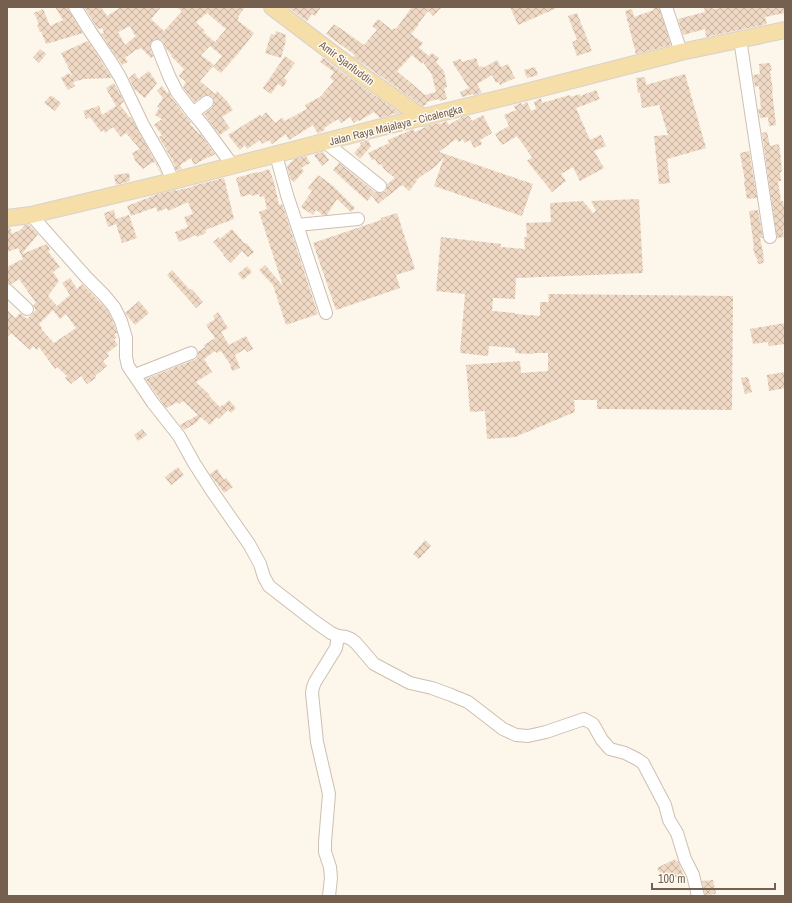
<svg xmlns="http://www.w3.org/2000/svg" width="792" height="903" font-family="'Archivo Narrow',sans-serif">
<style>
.building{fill:url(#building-cross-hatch);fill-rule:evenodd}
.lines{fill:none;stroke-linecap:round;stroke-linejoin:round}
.minor-casing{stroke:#cdbfb1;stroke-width:14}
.major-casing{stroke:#d8d2ce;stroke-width:18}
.minor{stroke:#fff;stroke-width:12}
.major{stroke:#f5dea8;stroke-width:16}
.labels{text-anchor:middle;stroke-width:3;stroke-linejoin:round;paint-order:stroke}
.street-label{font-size:11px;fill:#75604f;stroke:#fefaf1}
</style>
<defs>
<pattern id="building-cross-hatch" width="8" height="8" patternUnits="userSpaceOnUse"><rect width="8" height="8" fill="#efd9c4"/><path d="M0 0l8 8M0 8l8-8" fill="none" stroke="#c6b3a2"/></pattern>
</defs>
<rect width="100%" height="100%" fill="#fcf6eb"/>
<g class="building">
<polygon points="55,7 68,7 69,11 83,33 46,44 41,31 40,32 37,25 39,24 34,13 43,9 50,26 63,20"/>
<path d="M84,7H101L107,16L121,7H161L151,19L164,31L182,11L176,7H245L238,17L239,18L237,20L254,33L241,50L221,73L213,67L222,56L210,46L201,55L214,65L200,81L215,94L217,91L226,100L233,110L222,117L230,128L220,135L204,114L212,108L214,104V101L213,98L210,95H206L203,96L194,102L183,87L186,82L179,76L184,69L171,56L172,55L167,50L162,40L158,39H154L151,42L150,45V48L153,56L151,58L141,48L138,50L137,49L125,58L128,62L122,65L101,34L104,33L102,28L98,29ZM207,13L226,29L215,42L203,32L205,31L196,22ZM130,26L134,34L136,36L125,45L118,32Z"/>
<polygon points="290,7 321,7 315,16 312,14 307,21 289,8"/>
<path d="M412,7H442L433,16L428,11L418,24H419L411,34L423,43L419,48L429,56L432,53L439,58L436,62L444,71L447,87L444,88L447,99L440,101L439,99L426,102L427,104L423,106L369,68L353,57L355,55L326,34L334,24L364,45L377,30L372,26L378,19L392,30L394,28L396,29ZM412,55L422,64L423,62L432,75L436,92L425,95L397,71Z"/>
<polygon points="510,7 559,7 518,25"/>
<polygon points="653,7 659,7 671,45 636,54 625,11 632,9 634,17 654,10"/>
<polygon points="704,7 712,7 713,9 729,7 785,7 785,13 765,17 767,24 706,37 705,29 683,35 678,19 705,12"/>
<polygon points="577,13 592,51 577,56 572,42 577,40 568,16"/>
<polygon points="276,31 286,35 285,39 286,40 281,58 265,53 271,34 275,35"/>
<polygon points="88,41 112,78 84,79 73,82 75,86 68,90 61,78 69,73 73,77 61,53"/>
<polygon points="40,49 46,54 39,63 33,57"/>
<polygon points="285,56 295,63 284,78 287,80 283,87 278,84 271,94 263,88"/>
<polygon points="323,58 355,82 400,113 394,114 393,113 391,115 380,118 374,112 359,121 358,120 354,123 350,117 341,123 338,119 324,128 325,130 319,133 318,134 313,125 289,140 286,134 272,144 269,140 262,144 260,140 247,149 245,145 240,150 228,135 260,115 261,117 266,112 275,123 282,118 285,121 307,109 305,105 320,97 334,81 330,78 334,72 320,62"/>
<polygon points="476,58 479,67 482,66 483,68 497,60 501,67 508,64 515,78 500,85 499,82 496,83 492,75 477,84 482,93 474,95 473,94 462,97 460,92 469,88 452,62 460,59 462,62"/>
<polygon points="770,63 772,71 770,71 773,91 772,91 776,125 769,126 768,117 760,118 758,109 761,109 759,86 755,87 753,75 760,74 759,64"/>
<polygon points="535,67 538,75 527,78 524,70"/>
<polygon points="149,71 157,83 145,98 134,89 129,78 135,73 138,79"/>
<polygon points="685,74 706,148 667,159 670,183 659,184 654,136 668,135 659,105 642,108 640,93 638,93 636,78 645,77 646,85"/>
<polygon points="114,83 124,102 120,105 130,118 131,117 162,174 161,174 155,162 148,165 143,169 136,162 132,153 140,149 126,133 121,137 113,127 105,133 103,130 101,132 90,117 86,119 83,111 99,106 102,115 116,106 106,88"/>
<polygon points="162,86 167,93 169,92 171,97 191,123 190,124 199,134 200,134 215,154 208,158 208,157 194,165 191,158 180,165 182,169 176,170 173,161 159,137 162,135 154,125 162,119 155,115 159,108 157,107 163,98 157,91"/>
<polygon points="596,90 600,99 576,108 590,140 601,135 606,146 594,151 604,168 580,181 573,167 561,174 566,181 552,192 527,161 532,157 517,136 502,145 495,134 509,126 504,115 516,110 514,106 521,103 522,105 527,102 531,111 536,109 534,102 541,98 542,103 570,95 571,97 580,94 580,96"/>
<polygon points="50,96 52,96 61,103 55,111 44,103"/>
<polygon points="483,115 492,133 480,140 482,144 474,148 470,140 464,143 463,139 459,142 456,139 439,152 533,184 522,216 434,186 444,157 436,166 416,180 417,181 409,191 402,185 378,204 372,196 376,192 379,193 382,193 386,191 387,188 387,184 395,178 384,169 381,164 378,165 375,159 372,160 368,153 389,143 388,140 411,130 413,129 415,132 430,125 439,123 440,124 446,121 449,125 462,117 469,116 472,121"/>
<polygon points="767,132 770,146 779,144 781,160 782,172 780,172 781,181 778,181 781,201 783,201 785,211 785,230 783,230 784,237 777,238 762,133"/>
<polygon points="368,140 371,146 360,159 354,153 361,145 360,143"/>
<polygon points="749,151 757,198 747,199 744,182 745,181 740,153"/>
<polygon points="323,152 329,160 322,166 314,155 316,154"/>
<polygon points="306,156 310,163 301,168 304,171 294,182 290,178 287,166 294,159"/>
<polygon points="339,163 375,192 367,201 333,170"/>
<polygon points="269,169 274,182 279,205 282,204 318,314 286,325 273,285 259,270 265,265 283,286 259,212 267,209 264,196 260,197 259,194 252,196 251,194 241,197 236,178 257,172 258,173"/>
<polygon points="129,173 130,181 116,185 114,175"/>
<polygon points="318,175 332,185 355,208 351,212 337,199 327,215 323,215 316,210 313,215 301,207 312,191 308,188"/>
<polygon points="224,178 234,219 205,230 206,233 197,237 196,235 179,242 175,232 188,227 184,217 193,214 188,202 168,211 167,208 158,212 156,207 131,216 127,206 158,194 175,190 176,191 185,188 186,189 196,185"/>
<polygon points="639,199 643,273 516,278 515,299 493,298 492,311 515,313 515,314 540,316 540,302 549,302 548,294 733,296 732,410 597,409 597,400 574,400 575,412 515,437 487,439 485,411 470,412 466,365 520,361 521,373 548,371 548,353 534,353 534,354 515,353 515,348 489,346 488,356 460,353 465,294 436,291 441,237 501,244 501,247 525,249 524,237 527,237 526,223 551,222 550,203 583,201 593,213 596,211 591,201"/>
<polygon points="114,210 116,219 129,215 137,238 122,243 116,224 108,227 104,213"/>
<polygon points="758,210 763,238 760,238 764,257 763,257 764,263 758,264 757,258 756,258 753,248 754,247 749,211"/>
<polygon points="397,213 415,269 396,275 400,288 336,310 313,243 381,220 381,218"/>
<path d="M24,225H29L38,234L22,254L47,244L50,250L48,251L60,267L53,272L59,281L48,296L57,306L70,295L62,283L70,278L77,289L82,284L98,300L108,311L114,324L117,333L114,334L117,338L114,339L118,345L107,353L109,356L103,361L107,366L95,376L96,378L87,384L81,376L71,384L65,378L67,376L57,367L55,369L39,347L37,350L33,346L30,350L11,333L7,337V310L15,318L20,313L27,319L36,310L33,305L36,303L19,279L11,284L7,283V267L23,259L18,248L7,252V227H10L12,234L22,229ZM53,310L60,319L66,314L76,328L54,343L41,329L42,328L39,324Z"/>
<polygon points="232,229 245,244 246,243 249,246 254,252 248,257 242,251 231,263 223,255 224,255 213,242 219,237 220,239"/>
<polygon points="247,266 252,272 243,280 238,274"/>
<polygon points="172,270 190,290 192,289 203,302 196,308 167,275"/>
<polygon points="139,301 149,313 135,325 125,313"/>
<polygon points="218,312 228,328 221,332 229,345 246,336 253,349 247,352 245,349 235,355 240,368 232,371 230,364 221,351 217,353 215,351 204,359 212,372 196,382 210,395 209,396 220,407 222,405 223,406 229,400 236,408 231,413 228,410 219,419 217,417 210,425 201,417 196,423 184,430 180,425 198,415 183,401 179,404 178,402 166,408 146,379 194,360 197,358 198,354 198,352 205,347 204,345 215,338 206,325 215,319 213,316"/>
<polygon points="785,323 785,344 769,346 768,342 753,344 750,329"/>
<polygon points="785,372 785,388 769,391 767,375"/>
<polygon points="748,377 752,392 745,394 741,378"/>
<polygon points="142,429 147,435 138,441 134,435"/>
<polygon points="178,467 184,475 171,485 165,477"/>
<polygon points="217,469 224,480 226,478 233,487 224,493 210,474"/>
<polygon points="425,540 431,546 419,559 413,554"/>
<polygon points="675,859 676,862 678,861 684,876 673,879 671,874 663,878 657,868"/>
<polygon points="713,880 716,894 705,895 702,881"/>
</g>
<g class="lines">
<defs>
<g id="minor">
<polyline points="75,7 90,31 109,59 120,77 143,125 166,165 173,181"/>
<polyline points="666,7 681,52"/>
<polyline points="740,39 770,237"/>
<polyline points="157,46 169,76 177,92 193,113"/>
<polyline points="207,102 193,113 203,125 233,166"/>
<polyline points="325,142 380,186"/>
<polyline points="276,155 287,195 326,313"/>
<polyline points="31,215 87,278 104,295 114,307 121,321 126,338 126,357 128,366 153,403 179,436 194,463 212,491 249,544 260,564 264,577 269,586 314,621 331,633 338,636 346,637 351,639 356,643 374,664 410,683 432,688 451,695 468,702 503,729 516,735 528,736 546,732 584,719 593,724 602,740 610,749 625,753 637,759 643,763 665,805 669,820 677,833 685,859 693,875 698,896"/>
<polyline points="297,225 358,219"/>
<polyline points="7,290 27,309"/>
<polyline points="135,375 191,353"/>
<polyline points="329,896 331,878 330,867 325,852 325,842 329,794 317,742 312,693 313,687 315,682 336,648 338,636"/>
</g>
<g id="major">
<polyline points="272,7 363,76 424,118"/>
<polyline points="7,218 31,215 173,181 378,128 526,92 681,52 785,30"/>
</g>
</defs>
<use href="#minor" class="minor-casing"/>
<use href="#major" class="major-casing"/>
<use href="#minor" class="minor"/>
<use href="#major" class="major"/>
</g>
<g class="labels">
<g class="street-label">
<text transform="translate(347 63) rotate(37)" y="4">Amir Sjarifuddin</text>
<text transform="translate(396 125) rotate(-14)" y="4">Jalan Raya Majalaya - Cicalengka</text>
</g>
</g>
<rect width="792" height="903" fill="none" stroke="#75604f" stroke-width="16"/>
<path d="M652 883v6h123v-6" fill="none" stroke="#75604f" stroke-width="2"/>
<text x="658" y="883" font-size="12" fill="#75604f" stroke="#fefaf1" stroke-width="3" paint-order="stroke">100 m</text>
</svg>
